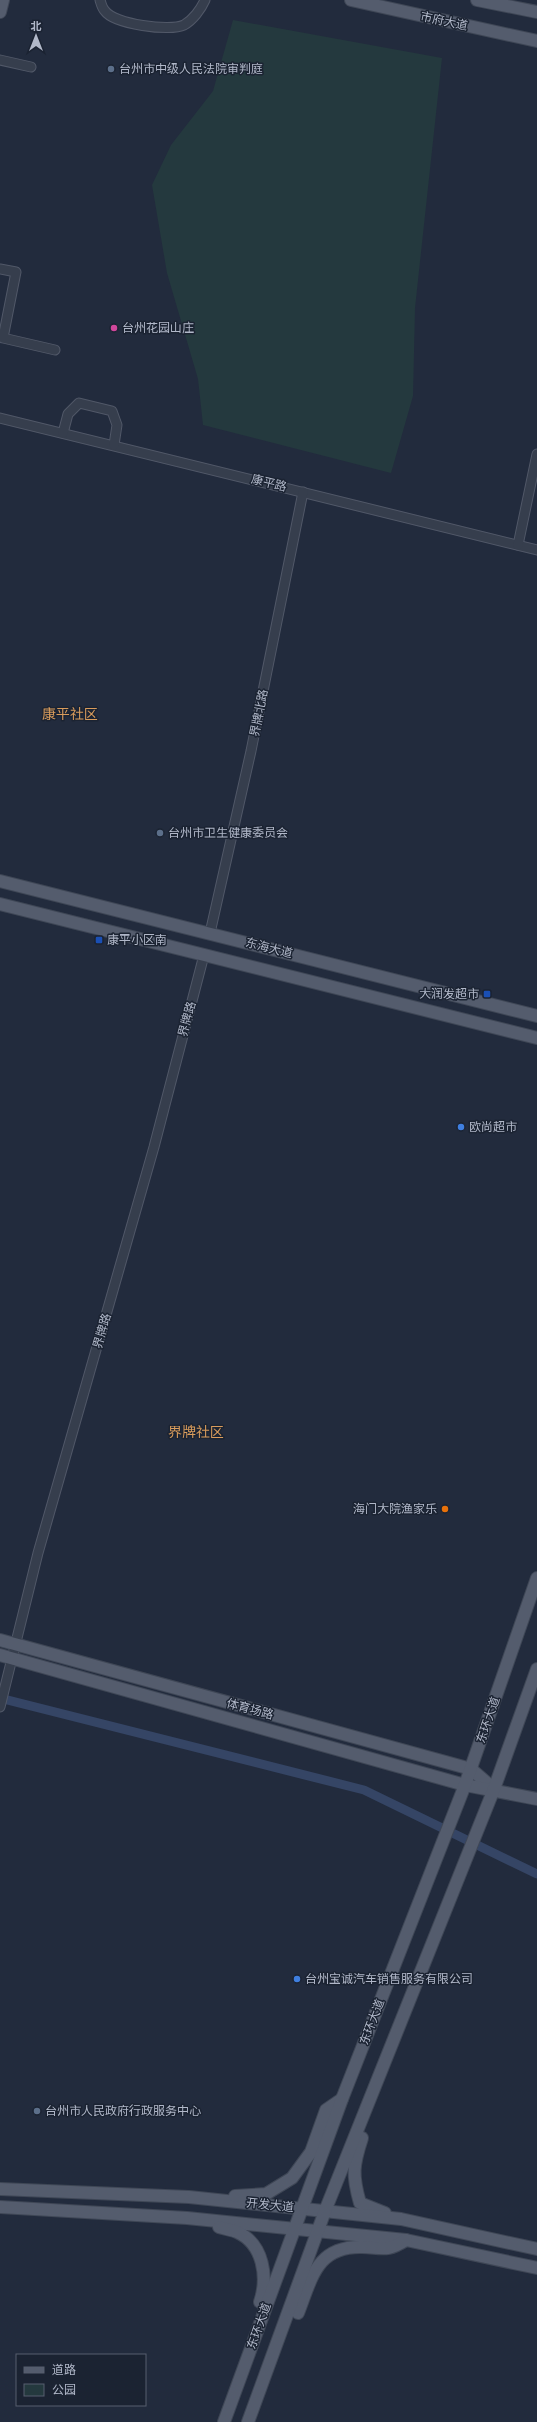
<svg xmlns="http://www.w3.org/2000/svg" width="537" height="2422" font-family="Rubik,'Noto Sans SC',sans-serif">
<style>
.green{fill:#24393e}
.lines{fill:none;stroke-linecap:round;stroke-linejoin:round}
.canal{stroke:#354565;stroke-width:9}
.minor-casing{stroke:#515868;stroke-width:11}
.major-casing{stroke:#3f4756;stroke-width:14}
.minor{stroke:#363e4d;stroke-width:9}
.major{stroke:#545c6d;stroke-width:12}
.service-dot{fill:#5c6f8a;stroke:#1b2332;stroke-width:1.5}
.hotel-dot{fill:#d1479c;stroke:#1b2332;stroke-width:1.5}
.transit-dot{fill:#1a4fb4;stroke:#1b2332;stroke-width:1.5}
.shop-dot{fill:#3f7fe0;stroke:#1b2332;stroke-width:1.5}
.food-dot{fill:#e8710a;stroke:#1b2332;stroke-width:1.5}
.labels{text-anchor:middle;stroke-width:3;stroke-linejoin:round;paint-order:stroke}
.street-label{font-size:12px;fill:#b1b8c9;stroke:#1b2332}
.poi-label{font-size:12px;fill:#b1b8c9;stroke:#1b2332;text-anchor:start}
.quarter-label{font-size:14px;fill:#d99c5c;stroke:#1b2332}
</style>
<rect width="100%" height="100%" fill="#222b3d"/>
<polygon class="green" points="233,20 442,58 415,308 413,396 391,473 203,425 198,379 167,273 152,185 171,145 213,91"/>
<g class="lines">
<polyline class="canal" points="0,1698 364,1790 537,1874"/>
<defs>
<g id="minor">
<path d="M100,0C101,3 102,8 105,11C114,24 170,32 184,25C193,20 201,9 205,0"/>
<polyline points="0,60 31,67"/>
<polyline points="0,269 16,272 3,338 55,350"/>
<polyline points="0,418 537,550"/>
<polyline points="63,433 68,414 79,403 112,411 117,425 114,445"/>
<polyline points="518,545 537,454"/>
<polyline points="210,933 251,751 303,492"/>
<polyline points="0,1707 38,1553 154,1147 204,955"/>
</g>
<g id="major">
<polyline points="351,0 537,41"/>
<polyline points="477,0 537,12"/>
<polyline points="0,12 3,0"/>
<polyline points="0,881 537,1016"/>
<polyline points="0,904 537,1038"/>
<polyline points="0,1640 471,1769 494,1789"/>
<polyline points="0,1655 465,1785 537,1799"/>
<path d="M362,2138C353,2165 352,2175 360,2203L385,2213"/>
<polyline points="0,2189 189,2197 401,2219 537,2249"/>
<polyline points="235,2196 266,2194 292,2178 311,2152 326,2110 342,2099"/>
<polyline points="0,2207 187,2218 406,2240 537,2268"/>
<path d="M219,2227C225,2229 232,2230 237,2232C264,2244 268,2278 260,2302"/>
<path d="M298,2313C312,2277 317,2246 362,2247C384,2248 387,2252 406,2240"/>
<polyline points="224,2422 342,2099 465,1785 537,1578"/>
<polyline points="248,2422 325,2211 494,1789 537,1669"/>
</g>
</defs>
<use href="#minor" class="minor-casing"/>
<use href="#major" class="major-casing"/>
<use href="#minor" class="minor"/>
<use href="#major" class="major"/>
</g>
<g class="service-dot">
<circle cx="111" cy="69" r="4"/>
<circle cx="160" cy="833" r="4"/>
<circle cx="37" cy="2111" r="4"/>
</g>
<circle class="hotel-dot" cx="114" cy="328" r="4"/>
<g class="transit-dot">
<rect x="95" y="936" width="8" height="8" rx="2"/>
<rect x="483" y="990" width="8" height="8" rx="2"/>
</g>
<g class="shop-dot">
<circle cx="461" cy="1127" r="4"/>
<circle cx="297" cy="1979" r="4"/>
</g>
<circle class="food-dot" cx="445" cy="1509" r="4"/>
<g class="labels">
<g class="street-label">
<text transform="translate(444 21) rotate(12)" y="4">市府大道</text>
<text transform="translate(269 483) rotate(14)" y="4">康平路</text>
<text transform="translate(259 713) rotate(-79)" y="4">界牌北路</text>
<text transform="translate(269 948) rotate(14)" y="4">东海大道</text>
<text transform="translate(187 1019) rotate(-75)" y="4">界牌路</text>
<text transform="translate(102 1331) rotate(-74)" y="4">界牌路</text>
<text transform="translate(250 1709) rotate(15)" y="4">体育场路</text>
<text transform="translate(488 1720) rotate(-71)" y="4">东环大道</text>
<text transform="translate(372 2022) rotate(-69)" y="4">东环大道</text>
<text transform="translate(270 2205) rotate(6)" y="4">开发大道</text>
<text transform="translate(259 2326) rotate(-70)" y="4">东环大道</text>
</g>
<g class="poi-label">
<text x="119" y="73">台州市中级人民法院审判庭</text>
<text x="122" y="332">台州花园山庄</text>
<text x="168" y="837">台州市卫生健康委员会</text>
<text x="107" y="944">康平小区南</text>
<text x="479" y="998" text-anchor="end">大润发超市</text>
<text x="469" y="1131">欧尚超市</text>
<text x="437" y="1513" text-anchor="end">海门大院渔家乐</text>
<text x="305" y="1983">台州宝诚汽车销售服务有限公司</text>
<text x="45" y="2115">台州市人民政府行政服务中心</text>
</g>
<g class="quarter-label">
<text x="70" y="719">康平社区</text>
<text x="196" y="1437">界牌社区</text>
</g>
</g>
<rect x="16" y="2354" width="130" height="52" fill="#1b2332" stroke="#575f6e"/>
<rect x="24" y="2367" width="20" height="6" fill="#545c6d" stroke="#575f6e"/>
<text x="52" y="2374" font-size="12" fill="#b1b8c9">道路</text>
<rect x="24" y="2384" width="20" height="12" fill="#24393e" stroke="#575f6e"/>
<text x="52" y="2394" font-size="12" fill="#b1b8c9">公园</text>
<g transform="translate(36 36)" stroke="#1b2332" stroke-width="3" paint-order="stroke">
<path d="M0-3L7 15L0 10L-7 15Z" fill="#b1b8c9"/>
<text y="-6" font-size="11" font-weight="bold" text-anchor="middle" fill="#b1b8c9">北</text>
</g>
</svg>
